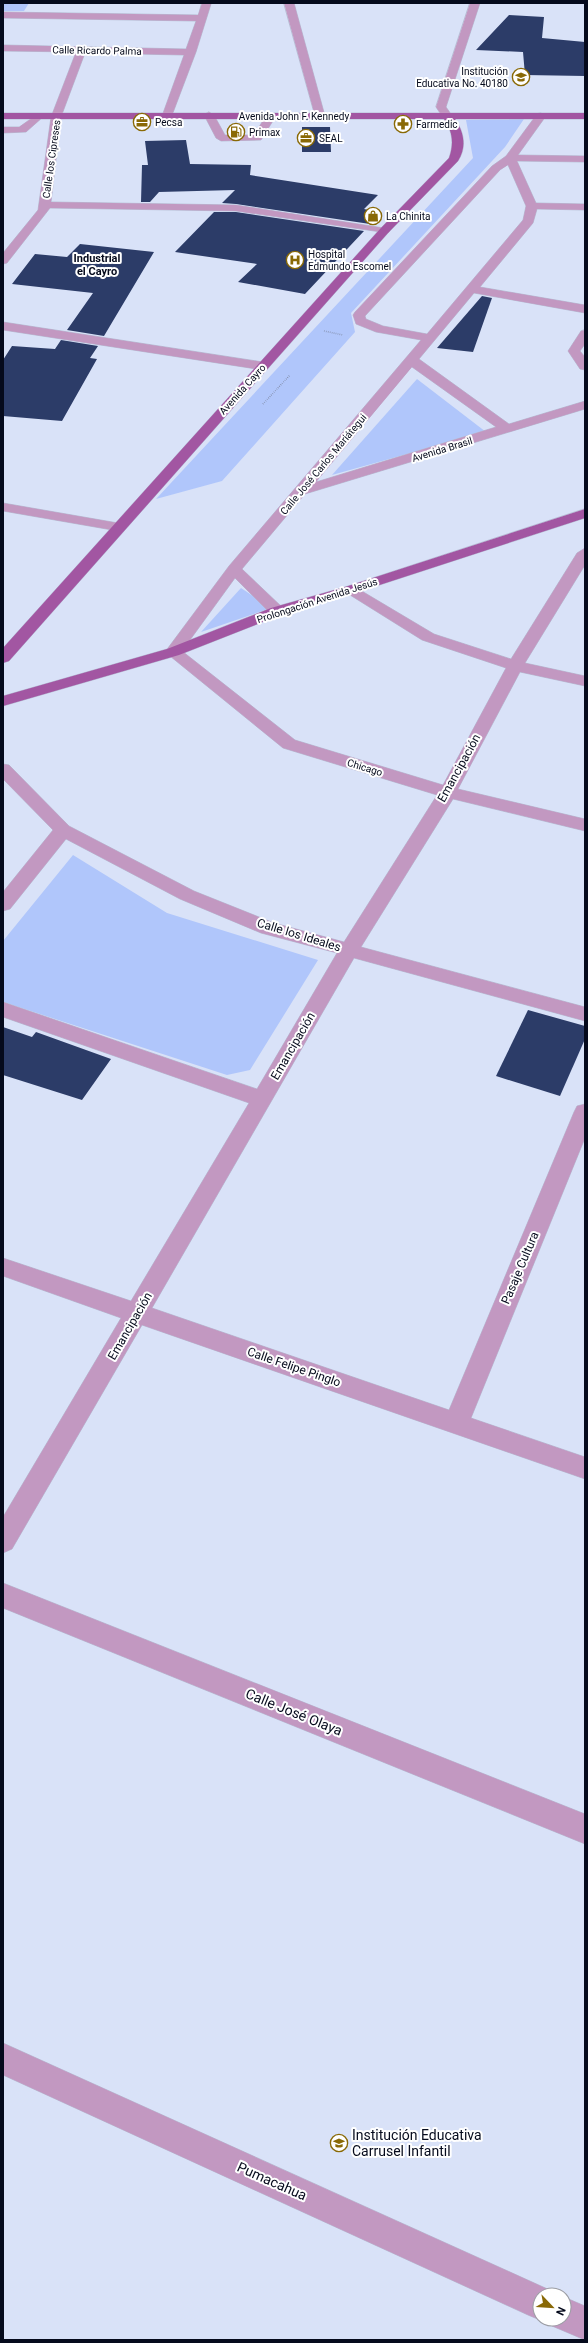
<svg xmlns="http://www.w3.org/2000/svg" width="588" height="2343" font-family="Roboto,sans-serif">
<style>
.green{fill:#b0c6fb}
.building{fill:#2c3c68}
.lines{fill:none;stroke-linecap:round;stroke-linejoin:round}
.minor-casing{stroke:#b7bfd5;stroke-width:1}
.major-casing{stroke:#b7bfd5;stroke-width:1}
.path{stroke:#747b8f;stroke-width:1.5;stroke-dasharray:0.5 1.5;stroke-linecap:butt}
.minor{fill:#c298c1;fill-rule:evenodd}
.major{fill:#a256a2;fill-rule:evenodd}
.labels{text-anchor:middle;stroke-width:4;stroke-linejoin:round;paint-order:stroke}
.far-street-label{font-size:10px;fill:#050a1c;stroke:#fff}
.far-poi-label{font-size:10px;fill:#050a1c;stroke:#fff;text-anchor:start}
.far-neighbourhood-label{font-size:11px;font-weight:bold;fill:#050a1c;stroke:#fff}
.street-label{font-size:12px;fill:#050a1c;stroke:#fff}
.near-street-label{font-size:14px;fill:#050a1c;stroke:#fff}
.near-poi-label{font-size:14px;fill:#050a1c;stroke:#fff;text-anchor:start}
</style>
<rect width="100%" height="100%" fill="#d9e2f8"/>
<g class="green">
<polygon points="3,3 29,3 24,11 3,11"/>
<polygon points="524,119 505,147 351,313 355,332 222,481 156,499 473,158 466,120"/>
<polygon points="417,379 486,432 332,475"/>
<polygon points="241,588 271,608 201,632"/>
<polygon points="73,855 167,913 318,960 250,1070 227,1075 3,1002 3,941"/>
</g>
<g class="building">
<polygon points="509,15 544,17 542,38 585,42 585,76 525,75 523,52 476,50"/>
<polygon points="302,127 330,127 331,152 302,152"/>
<polygon points="186,140 190,164 251,165 250,175 378,195 364,209 381,213 370,224 236,204 222,203 235,190 159,192 150,202 141,202 142,165 148,165 145,141"/>
<polygon points="214,212 236,212 364,231 305,294 238,282 257,264 175,252"/>
<polygon points="80,244 154,252 104,336 67,330 93,293 12,284 35,254 67,257"/>
<polygon points="482,296 492,298 473,352 437,348"/>
<polygon points="61,340 98,346 90,358 97,359 62,421 3,416 3,360 12,346 55,349"/>
<polygon points="528,1010 585,1026 585,1039 560,1096 496,1076"/>
<polygon points="3,1027 32,1037 36,1032 111,1059 82,1100 3,1075"/>
</g>
<g class="lines">
<defs>
<g id="minor">
<polygon points="202,3 211,4 196,52 171,118 163,118 162,116 184,55 85,53 61,117 51,202 236,205 384,228 390,231 388,233 236,211 50,208 7,263 3,264 3,253 38,210 51,117 76,52 3,51 3,45 186,49 196,21 3,18 3,12 198,15"/>
<polygon points="284,3 294,3 325,116 324,118 316,118 315,116"/>
<polygon points="470,3 480,3 446,107 453,117 448,120 444,119 436,107"/>
<polygon points="209,112 214,115 225,135 254,135 267,114 275,114 276,116 261,140 221,141 216,138 204,115"/>
<path d="M541,113L546,116L518,155L585,156V162L517,161L536,203L585,204V210L537,209L533,223L480,287L585,305V313L474,293L419,359L509,424L585,401V409L305,494L242,569L283,608L285,611L283,614H271L235,578L182,651L295,740L443,785L506,668L422,640L342,590L345,587H355L434,634L511,659L577,553L585,548V565L525,663L585,676V686L520,672L458,789L585,819V831L453,799L361,947L585,1007V1021L354,958L152,1308L449,1410L574,1112L577,1106L585,1104V1138L471,1418L585,1457V1479L142,1325L12,1549L3,1553V1517L121,1318L3,1276V1258L131,1301L249,1103L3,1017V1002L257,1089L337,953L261,933L180,899L66,839L10,909L3,911V892L53,830L3,779V764L9,765L69,826L194,891L274,923L344,942L437,795L283,748L165,652L229,566L421,340L376,332L356,324L353,315L355,312L492,166L506,156L537,114ZM508,165L526,206L523,220L427,334L383,326L366,319L365,316L500,170ZM412,367L496,427L316,482Z"/>
<polygon points="38,114 43,117 26,132 3,133 3,127 19,127"/>
<polygon points="3,322 263,362 270,366 263,370 3,330"/>
<polygon points="585,330 585,344 580,351 585,357 585,370 580,369 568,351 581,331"/>
<polygon points="3,503 118,523 125,527 118,531 3,511"/>
<polygon points="3,1583 585,1814 585,1844 3,1608"/>
<polygon points="3,2043 552,2291 554,2295 540,2295 540,2319 543,2319 540,2320 528,2315 3,2075"/>
<polygon points="564,2297 585,2306 585,2340 552,2326 549,2319 564,2319"/>
</g>
<g id="major">
<path d="M3,113H585V119H455C464,132 467,147 458,161L388,233L9,661L3,663V648L380,229L449,158C454,144 453,132 444,119H3Z"/>
<polygon points="585,509 585,518 355,593 283,614 179,655 3,706 3,696 167,649 271,608 345,587"/>
</g>
</defs>
<use href="#minor" class="minor-casing"/>
<use href="#major" class="major-casing"/>
<g class="path">
<polyline points="324,331 343,335"/>
<polyline points="263,404 290,375"/>
</g>
<use href="#minor" class="minor"/>
<use href="#major" class="major"/>
</g>
<defs>
<symbol id="school-ring" viewBox="-11 -11 22 22"><circle r="9.5" fill="#fff" stroke="#896906" stroke-width="1.5"/><path d="M0-5L7-2L0 1L-7-2ZM-4 1L0 2.5L4 1V4Q0 6-4 4Z" fill="#896906"/></symbol>
<symbol id="office-ring" viewBox="-11 -11 22 22"><circle r="9.5" fill="#fff" stroke="#896906" stroke-width="1.5"/><path d="M-6-3h4V-5.5h4V-3h4V5H-6ZM-1-4.5V-3h2v-1.5ZM-6 0V1H6V0Z" fill="#896906"/></symbol>
<symbol id="pharmacy-ring" viewBox="-11 -11 22 22"><circle r="9.5" fill="#fff" stroke="#896906" stroke-width="1.5"/><path d="M-2-6h4v4h4v4h-4v4h-4v-4h-4v-4h4Z" fill="#896906"/></symbol>
<symbol id="fuel-ring" viewBox="-11 -11 22 22"><circle r="9.5" fill="#fff" stroke="#896906" stroke-width="1.5"/><path d="M-5.5-6h7V0h2V4h1.3V-2.5L3-4.5l.8-.8L6-3V5H2.5V1h-1V6h-7ZM-4.2-4.7v3.2H.2V-4.7Z" fill="#896906"/></symbol>
<symbol id="shop-ring" viewBox="-11 -11 22 22"><circle r="9.5" fill="#fff" stroke="#896906" stroke-width="1.5"/><path d="M-5-2.5h2.3a2.7 3.5 0 0 1 5.4 0H5L5.5 6h-11ZM-1.5-2.5h3a1.5 2.3 0 0 0-3 0Z" fill="#896906"/></symbol>
<symbol id="hospital-ring" viewBox="-11 -11 22 22"><circle r="9.5" fill="#fff" stroke="#896906" stroke-width="1.5"/><path d="M-5-5h3v3.5h4V-5h3V5h-3V1.5h-4V5h-3Z" fill="#896906"/></symbol>
</defs>
<g fill-rule="evenodd">
<use href="#school-ring" x="511" y="67" width="20" height="20"/>
<use href="#office-ring" x="132" y="112" width="20" height="20"/>
<use href="#pharmacy-ring" x="393" y="114" width="20" height="20"/>
<use href="#fuel-ring" x="226" y="122" width="20" height="20"/>
<use href="#office-ring" x="296" y="128" width="20" height="20"/>
<use href="#shop-ring" x="363" y="206" width="20" height="20"/>
<use href="#hospital-ring" x="285" y="250" width="20" height="20"/>
<use href="#school-ring" x="329" y="2133" width="20" height="20"/>
</g>
<g class="labels">
<g class="far-street-label">
<text transform="translate(97 50) rotate(1)" y="4">Calle Ricardo Palma</text>
<text x="294" y="120">Avenida John F. Kennedy</text>
<text transform="translate(51 159) rotate(-82)" y="4">Calle los Cipreses</text>
<text transform="translate(242 389) rotate(-48)" y="4">Avenida Cayro</text>
<text transform="translate(442 449) rotate(-17)" y="4">Avenida Brasil</text>
<text transform="translate(323 464) rotate(-50)" y="4">Calle José Carlos Mariátegui</text>
<text transform="translate(317 600) rotate(-18)" y="4">Prolongación Avenida Jesús</text>
<text transform="translate(365 767) rotate(17)" y="4">Chicago</text>
</g>
<g class="far-poi-label">
<text x="508" y="75" text-anchor="end">Institución<tspan x="508" dy="12">Educativa No. 40180</tspan></text>
<text x="155" y="126">Pecsa</text>
<text x="416" y="128">Farmedic</text>
<text x="249" y="136">Primax</text>
<text x="319" y="142">SEAL</text>
<text x="386" y="220">La Chinita</text>
<text x="308" y="258">Hospital<tspan x="308" dy="12">Edmundo Escomel</tspan></text>
</g>
<g class="far-neighbourhood-label">
<text x="97" y="262">Industrial<tspan x="97" dy="13">el Cayro</tspan></text>
</g>
<g class="street-label">
<text transform="translate(459 768) rotate(-61)" y="4">Emancipación</text>
<text transform="translate(299 935) rotate(17)" y="4">Calle los Ideales</text>
<text transform="translate(293 1046) rotate(-60)" y="4">Emancipación</text>
<text transform="translate(520 1268) rotate(-67)" y="4">Pasaje Cultura</text>
<text transform="translate(130 1326) rotate(-60)" y="4">Emancipación</text>
<text transform="translate(294 1367) rotate(19)" y="4">Calle Felipe Pinglo</text>
</g>
<g class="near-street-label">
<text transform="translate(294 1712) rotate(22)" y="5">Calle José Olaya</text>
<text transform="translate(272 2181) rotate(24)" y="5">Pumacahua</text>
</g>
<g class="near-poi-label">
<text x="352" y="2140">Institución Educativa<tspan x="352" dy="16">Carrusel Infantil</tspan></text>
</g>
</g>
<rect width="588" height="2343" fill="none" stroke="#050a1c" stroke-width="8"/>
<g transform="translate(552 2307) rotate(115)"><circle r="19" fill="#ffffff" stroke="#9b9da4"/>
<path d="M0-3L7 15L0 10L-7 15Z" fill="#896906"/>
<text y="-6" font-size="11" font-weight="bold" text-anchor="middle" fill="#050a1c">N</text>
</g>
</svg>
